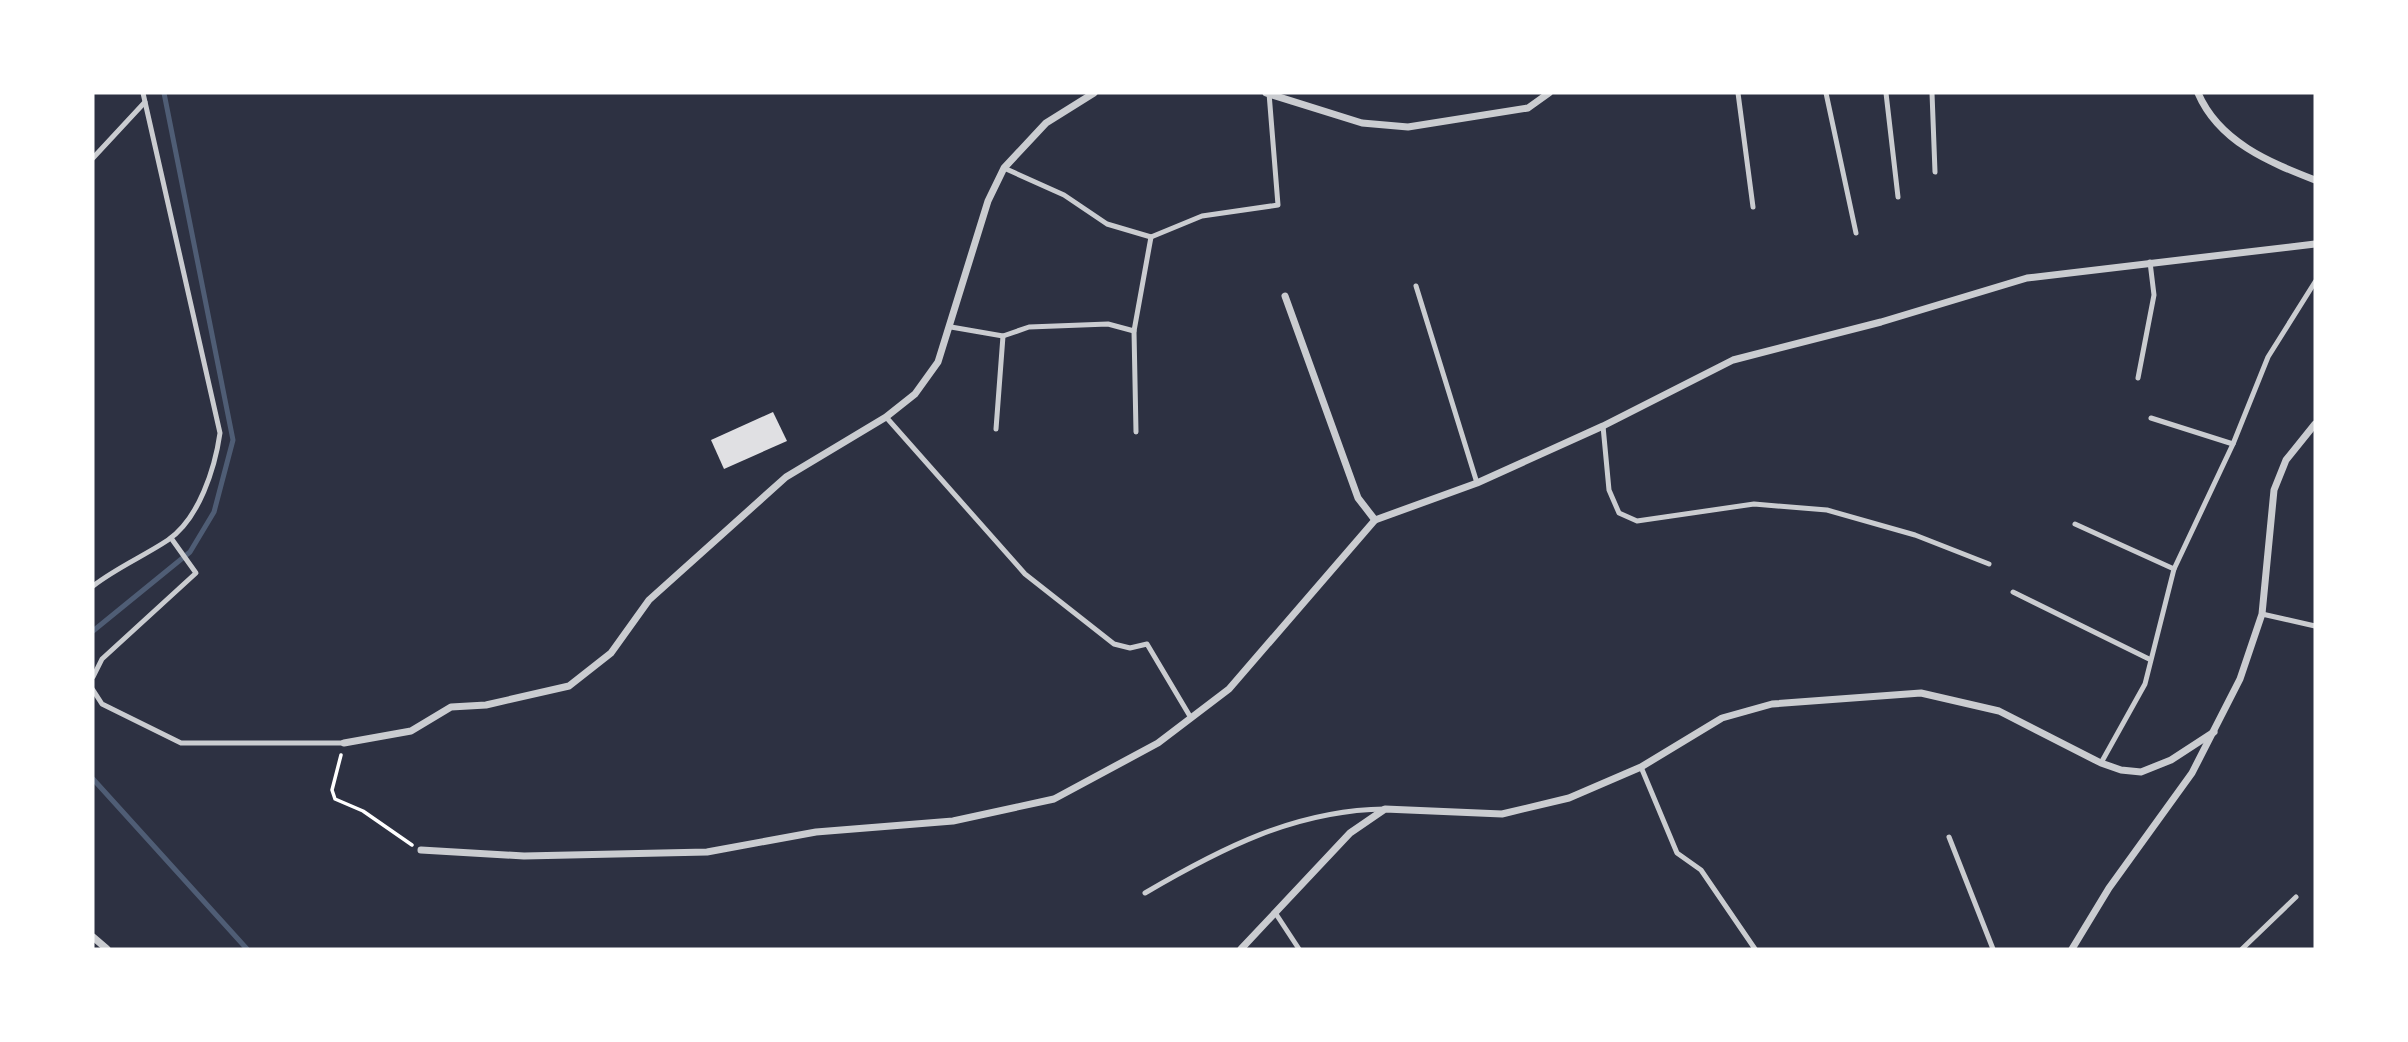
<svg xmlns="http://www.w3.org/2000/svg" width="2408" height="1042" font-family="'Work Sans',sans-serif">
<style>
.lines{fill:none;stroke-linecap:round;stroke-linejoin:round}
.stream{stroke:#4f5d75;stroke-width:5}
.building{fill:#e0e0e3}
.path{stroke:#fff;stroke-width:3.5}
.service{stroke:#caccd0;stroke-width:5}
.minor{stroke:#caccd0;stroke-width:7}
</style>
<rect width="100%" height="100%" fill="#2d3142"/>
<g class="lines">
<g class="stream">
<polyline points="93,631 190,552 214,512 233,440 164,93"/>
<polyline points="93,779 247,949"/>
</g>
</g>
<polygon class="building" points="773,412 787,441 724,469 711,440"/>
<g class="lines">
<polyline class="path" points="341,755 332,790 335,799 363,811 412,845"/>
<g class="service">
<polyline points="1738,93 1753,207"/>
<polyline points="1826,93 1856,233"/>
<polyline points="1886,93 1898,197"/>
<polyline points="1932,93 1935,172"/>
<polyline points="93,158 145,102"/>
<polyline points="1004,168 1064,195 1107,224 1151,237 1202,216 1278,205 1269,93"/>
<polyline points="1416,286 1477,483"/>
<polyline points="951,327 1003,336 1029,327 1108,324 1134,331"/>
<polyline points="2138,378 2154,295 2150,262"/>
<polyline points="886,417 1025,574 1114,644 1130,648 1147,644 1191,718"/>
<polyline points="2151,418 2233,444"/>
<polyline points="1603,426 1609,490 1619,513 1637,521 1754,504 1827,510 1915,535 1989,564"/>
<polyline points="996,429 1003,336"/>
<polyline points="1136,432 1134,331 1151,237"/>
<polyline points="2075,524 2174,569"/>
<path d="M93,586C116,568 144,556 168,540C199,519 215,468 220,433L143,93"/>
<polyline points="2013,592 2149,659"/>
<polyline points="2262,614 2315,626"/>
<polyline points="93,677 102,659 196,573 171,538"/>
<polyline points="93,690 102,704 181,743 344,743"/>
<polyline points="2101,763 2145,684 2174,569 2233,444 2268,357 2315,282"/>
<polyline points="1641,767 1677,853 1701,870 1755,949"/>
<polyline points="1949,837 1993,949"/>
<path d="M1145,893C1220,849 1295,810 1385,809"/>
<polyline points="1276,914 1299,949"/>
<polyline points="2242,949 2296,897"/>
</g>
<g class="minor">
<polyline points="1266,93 1362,123 1408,127 1528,108 1549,93"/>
<path d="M2198,93C2219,142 2269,162 2315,180"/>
<polyline points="1285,296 1358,498 1375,520"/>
<polyline points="344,743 411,731 451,707 486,705 569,686 611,653 649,600 786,477 886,417 915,394 938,362 988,201 1004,168 1046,123 1094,93"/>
<polyline points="421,850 524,856 707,852 816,832 953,821 1054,799 1158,743 1229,689 1375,520 1477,483 1603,426 1733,360 1881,322 2027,278 2315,244"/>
<polyline points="93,937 107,949"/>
<polyline points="1241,949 1350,833 1385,809 1502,814 1569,798 1641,767 1722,718 1772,704 1921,693 1999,711 2101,763 2121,770 2141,772 2171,760 2214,732"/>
<polyline points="2072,949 2109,888 2192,773 2240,679 2262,614 2274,490 2286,460 2315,424"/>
</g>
</g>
<rect width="2408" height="1042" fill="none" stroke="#ffffff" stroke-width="189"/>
</svg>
